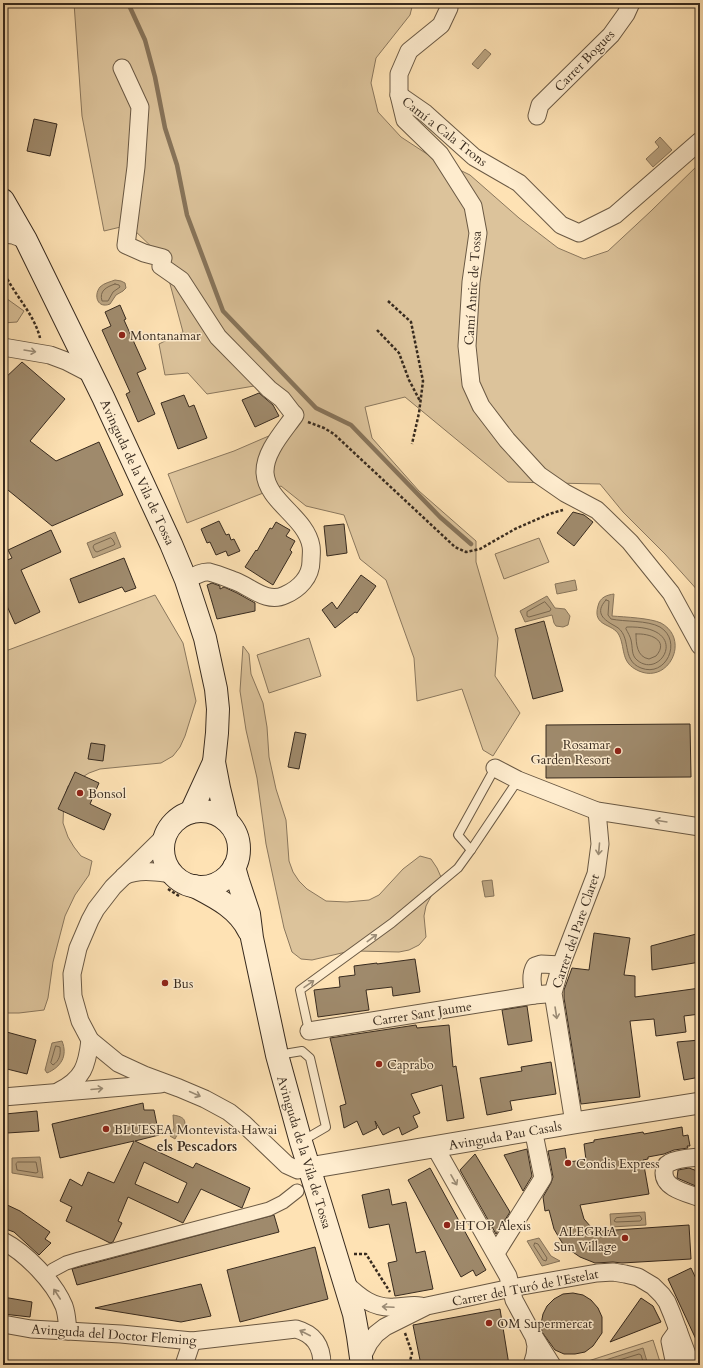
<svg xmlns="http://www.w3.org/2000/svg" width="703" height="1368" font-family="Cardo,serif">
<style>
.green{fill:#dcc39b;stroke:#8a775d}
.water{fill:#bba481;stroke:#87745a}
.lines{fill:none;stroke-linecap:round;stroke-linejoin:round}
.shore{stroke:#7a6850;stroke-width:1}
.stream{stroke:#87745a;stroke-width:4.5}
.building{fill:#9f8a6c;stroke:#382b1f;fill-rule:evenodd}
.service-casing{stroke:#6a5944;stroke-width:10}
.pedestrian-casing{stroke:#6a5944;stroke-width:15}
.minor-casing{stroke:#6a5944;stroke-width:19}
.tertiary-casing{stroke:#6a5944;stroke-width:23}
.secondary-casing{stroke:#382b1f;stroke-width:24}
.path{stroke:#382b1f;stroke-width:2.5;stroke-dasharray:3 2;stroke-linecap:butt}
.service{stroke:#feecce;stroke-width:8}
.pedestrian{stroke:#feecce;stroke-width:13}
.minor{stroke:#feecce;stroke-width:17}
.tertiary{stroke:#feecce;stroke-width:21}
.secondary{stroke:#feecce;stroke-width:22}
.oneway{stroke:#9b8c76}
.poi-dot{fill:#8f2418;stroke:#feecce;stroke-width:1.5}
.labels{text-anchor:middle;stroke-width:3;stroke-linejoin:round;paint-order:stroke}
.street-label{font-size:13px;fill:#382b1f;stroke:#feecce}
.poi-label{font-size:13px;fill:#382b1f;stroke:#feecce;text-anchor:start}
.neighbourhood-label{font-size:14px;font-weight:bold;fill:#382b1f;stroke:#feecce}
</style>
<rect width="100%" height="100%" fill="#fee2b4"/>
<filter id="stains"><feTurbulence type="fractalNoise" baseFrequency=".005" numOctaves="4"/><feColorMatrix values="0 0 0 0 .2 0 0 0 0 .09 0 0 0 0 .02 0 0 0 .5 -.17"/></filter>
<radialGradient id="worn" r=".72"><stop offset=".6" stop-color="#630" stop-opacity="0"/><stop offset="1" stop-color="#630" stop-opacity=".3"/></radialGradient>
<g class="green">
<polygon points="74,3 413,3 410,15 376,58 371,83 378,112 401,137 427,154 470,175 519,218 558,248 584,259 608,251 651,211 700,163 700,593 665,554 623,512 600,484 508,482 405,397 365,407 372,438 419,491 476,541 476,562 498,638 495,676 520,713 493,756 483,750 462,689 417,701 414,658 386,580 360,559 344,515 306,506 281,486 187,523 168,474 234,451 278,432 287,417 260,385 207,394 188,373 165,375 159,344 183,332 163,258 129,225 104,231 82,116"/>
<polygon points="3,296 24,311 17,322 3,323"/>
<polygon points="539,538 549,562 504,579 495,554"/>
<polygon points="155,595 183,643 196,701 185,736 180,747 173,756 161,763 100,769 89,773 68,786 64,798 63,823 68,837 74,847 81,856 92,861 89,875 75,895 65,916 53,962 48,998 44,1010 19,1013 3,1013 3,652"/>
<polygon points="309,638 321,676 269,693 257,655"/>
<polygon points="243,646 249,654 251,674 263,703 267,727 269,757 276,789 286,820 289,861 293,872 299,881 307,889 326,901 347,902 369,900 379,895 403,869 420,856 431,859 437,868 441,877 426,906 424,916 426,937 419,945 409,950 399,952 357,951 346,952 312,960 301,959 292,952 284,928 266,844 257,778 246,730 240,691"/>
<polygon points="653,1340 661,1365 579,1365 579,1364"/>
</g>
<g class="water">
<polygon points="485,49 491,54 478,69 472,64"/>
<polygon points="660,137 672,150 653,167 646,159 659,147 655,142"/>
<path d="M115,280L121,281L125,283L126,288L123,291L116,295L110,304C98,309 93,296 100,287C104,283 110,282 115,280Z"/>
<polygon points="115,532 121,547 93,558 87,543"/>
<polygon points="575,580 577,590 557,594 555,584"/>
<path d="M614,594L612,616C625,617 650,618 661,623C692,640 667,688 635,669C621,661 625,647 619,635C613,623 592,627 598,606C600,597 607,595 614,594Z"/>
<polygon points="547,596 555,608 565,609 570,616 568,625 563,627 556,626 554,623 552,615 525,622 520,611"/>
<polygon points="492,880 494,896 485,897 482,881"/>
<path d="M62,1041C68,1056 61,1067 47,1073L45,1070L52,1043Z"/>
<path d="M173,1115C185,1117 187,1120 183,1132L178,1133L175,1139L170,1136L174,1128Z"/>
<polygon points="40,1157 43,1178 12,1173 12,1158"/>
<polygon points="645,1212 646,1225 611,1227 610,1214"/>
<polygon points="539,1238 551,1256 560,1261 542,1266 527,1241"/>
<polygon points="643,1348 648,1365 593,1365 593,1364"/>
</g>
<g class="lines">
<g class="shore">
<path d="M115,284L119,285L120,287L113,292L108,301H102C99,291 106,287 115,284Z"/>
<polygon points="111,538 113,540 115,544 114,545 97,552 95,551 93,547 94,545"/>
<path d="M606,600L609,601L608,615L611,619C625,622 647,620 660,627C683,641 666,678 641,668C620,660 633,635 615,626C604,620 594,613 606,600Z"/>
<polygon points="545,602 551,609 550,611 529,617 527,616 527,612"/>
<path d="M627,627C693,625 661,681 637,660C631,655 633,648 631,640C630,636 628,633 626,629Z"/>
<path d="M636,634C649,633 670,640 656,656L649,659C637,657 636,644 636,634Z"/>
<path d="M56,1046L60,1047C61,1055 59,1061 53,1065L51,1063Z"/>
<polygon points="18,1162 36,1162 38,1172 36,1173 17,1170 16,1164"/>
<polygon points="640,1216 642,1219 640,1221 616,1222 614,1221 616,1218"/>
<polygon points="535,1243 538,1244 547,1258 546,1261 543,1260 534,1246"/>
<polyline points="603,1365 639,1354 641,1355 644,1365"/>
</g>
<polyline class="stream" points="128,3 145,40 155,77 165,128 177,165 187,215 223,311 316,408 351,425 440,517 471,544"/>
</g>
<g class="building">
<polygon points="34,119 57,124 50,156 27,151"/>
<polygon points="120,305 126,319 124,320 146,369 137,373 155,414 138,422 126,394 130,392 102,330 111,326 105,312"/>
<polygon points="22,362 65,399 30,441 56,461 99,442 123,495 52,526 3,486 3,380"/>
<polygon points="259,393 273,405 279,416 255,427 242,400"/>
<polygon points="184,395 189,407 194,405 207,438 178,449 161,403"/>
<polygon points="573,512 584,515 593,522 574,546 557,533"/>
<polygon points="219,521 226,535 229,534 231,540 234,539 240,551 228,556 226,551 216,555 210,542 207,543 201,529"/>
<polygon points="276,522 290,530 286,536 295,541 290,550 292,552 273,585 245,567 256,550 257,551 270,528 272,529"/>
<polygon points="344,524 347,553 327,556 324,526"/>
<polygon points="51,530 61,552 21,570 40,612 15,624 3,597 3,562 12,558 8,550"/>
<polygon points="124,558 136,588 125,592 122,587 79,603 70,579"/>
<polygon points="361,575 376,586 357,613 355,612 335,628 322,610 332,602 337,609"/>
<polygon points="212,583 220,586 220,589 224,587 237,593 255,603 255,611 217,619 207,585"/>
<polygon points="544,621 563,691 533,699 515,629"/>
<polygon points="690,724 691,777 546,778 546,725"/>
<polygon points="295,732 306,734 299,769 288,767"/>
<polygon points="91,743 105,745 103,761 88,759"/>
<polygon points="75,772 99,783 90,804 111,814 104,830 58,809"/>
<polygon points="594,933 630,938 624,975 635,976 635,997 700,988 700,1014 684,1016 686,1032 656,1036 654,1019 630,1021 640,1097 581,1104 564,998 564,990 572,968 589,970"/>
<polygon points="700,933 700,962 652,970 651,946"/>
<polygon points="415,959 420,992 393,996 392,987 366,990 369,1010 318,1017 314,990 340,987 339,977 355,975 354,966 377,963 377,964"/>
<polygon points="527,1006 532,1041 508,1045 502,1010"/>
<polygon points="416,1025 417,1028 449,1025 453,1067 456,1066 464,1118 447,1121 442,1085 411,1094 420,1113 413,1116 418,1127 402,1135 399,1127 383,1135 375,1121 377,1128 363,1135 357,1121 344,1128 340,1106 346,1104 330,1038"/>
<polygon points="3,1031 36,1040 27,1074 3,1068"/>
<polygon points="700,1040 700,1077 684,1080 677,1042"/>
<polygon points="551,1062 556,1094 510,1101 512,1110 487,1115 480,1078 522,1071 521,1067"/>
<path d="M143,1103L144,1110H154L159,1135L135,1141L193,1168L196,1163L250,1188L242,1208L201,1189L183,1223L128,1197L118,1221L122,1223L113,1242L110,1243L66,1221L72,1207L60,1201L70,1179L82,1186L88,1172L114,1183L134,1141L60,1158L52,1124ZM144,1162L187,1183L178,1203L135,1184Z"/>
<polygon points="37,1111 39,1131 7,1133 5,1114"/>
<polygon points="682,1127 683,1136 688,1135 690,1146 687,1146 688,1148 674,1150 664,1154 648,1157 648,1159 643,1160 649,1194 580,1205 584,1219 591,1227 601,1231 689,1225 691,1259 622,1263 613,1262 595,1263 580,1257 564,1246 554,1229 549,1210 545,1211 543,1197 551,1183 553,1177 548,1151 565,1148 567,1162 586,1160 584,1144 594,1142 594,1140 643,1132 644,1134"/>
<polygon points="527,1149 532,1176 523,1191 504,1155"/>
<polygon points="475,1154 510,1212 496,1234 460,1170"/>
<polygon points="430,1168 486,1270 476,1276 473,1270 461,1277 408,1180"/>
<polygon points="689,1168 700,1172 700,1182 698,1187 677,1178 678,1170"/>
<polygon points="389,1189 392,1205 406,1202 416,1253 425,1251 433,1289 395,1296 388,1263 397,1261 389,1224 369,1228 362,1195"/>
<polygon points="3,1203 20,1211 50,1232 45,1239 51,1243 39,1255 14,1232 3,1228"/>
<polygon points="274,1215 279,1232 77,1285 72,1269"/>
<polygon points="315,1247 328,1299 240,1322 227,1270"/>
<polygon points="691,1268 700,1287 700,1348 668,1279"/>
<polygon points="201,1284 211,1316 181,1322 95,1308"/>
<polygon points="573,1293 583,1295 591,1300 598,1308 602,1317 602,1333 593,1346 585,1352 575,1354 564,1354 555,1350 542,1332 541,1324 543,1314 547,1306 554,1299 563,1294"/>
<polygon points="3,1297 32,1302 30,1317 3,1314"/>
<polygon points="641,1298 653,1306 661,1322 610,1342"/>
<polygon points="500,1309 509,1365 421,1365 413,1325"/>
</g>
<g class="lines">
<defs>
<g id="service">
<polyline points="471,850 458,835 495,768"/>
<polyline points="309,1031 300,990 392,923 458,868 471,850 518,780"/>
<polyline points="278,1055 302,1051 310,1058 326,1127 302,1141"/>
</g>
<polyline id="pedestrian" points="53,1270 66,1263 79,1259 269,1209 283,1202 297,1191"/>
<g id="minor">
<polyline points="449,3 449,8 441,25 409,51 399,74 399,95 405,120 440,154 473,206 478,233 471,282 467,346 471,384 481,406 507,440 539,475 565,493 597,510 630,542 671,593 700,646"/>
<path d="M122,68L140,107L136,167L126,245L144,253L163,258L161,266L181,280L218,337L269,389L282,399L292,412L295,415C284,431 264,452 265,473C267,502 306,517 311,546C312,551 311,556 311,561C311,577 299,589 285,595C267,604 251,587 235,581C227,578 217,574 209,572C202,571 192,577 186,580"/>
<polyline points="399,95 425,113 474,157 519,183 561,225 579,233 615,215 700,141"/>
<polyline points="537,116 540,105 611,35 626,14 631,3"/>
<polyline points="3,234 13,235 26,240"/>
<polyline points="3,347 50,355 66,361 93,375"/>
<polyline points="495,768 518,780 597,811 700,827"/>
<polyline points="165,836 113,887 96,909 90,920 78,948 72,974 73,996 80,1021 90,1040 118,1063 144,1075 179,1088 205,1099 229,1112 244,1124 287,1165 298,1170 309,1168"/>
<path d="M124,876C139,869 156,872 172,874"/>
<path d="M546,994L534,995C532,985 530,974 535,966L541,964L561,965"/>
<polyline points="309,1031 534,995"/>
<path d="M59,1091C83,1079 87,1066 90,1040"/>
<polyline points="3,1097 160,1084"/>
<polyline points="574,1123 553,993 561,965 596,874 600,844 597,811"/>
<polyline points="435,1147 508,1276 514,1300 534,1337 536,1346 535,1355 532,1365"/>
<path d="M700,1157C691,1158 678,1158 669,1163C665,1165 664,1169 664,1173C664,1189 688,1193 700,1198"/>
<path d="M3,1241C26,1253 54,1282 64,1306C67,1314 67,1323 68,1331"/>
<polyline points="496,1253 543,1178 533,1129"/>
<path d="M345,1283C359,1297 374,1309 395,1307C404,1307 411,1304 421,1306"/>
<path d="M3,1324L31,1329L121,1334L192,1341L296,1329C314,1334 322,1346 322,1365"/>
<polyline points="535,1338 552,1365"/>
<polyline points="361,1359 369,1343 376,1334 385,1327 427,1306 511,1288 597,1273 613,1272 625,1274 638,1277 653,1286 662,1295 667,1302 672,1314 691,1365"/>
<polyline points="184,1365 192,1341"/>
<polyline points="675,1365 670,1341 678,1330"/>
</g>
<polyline id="tertiary" points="309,1168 574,1123 700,1103"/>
<g id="secondary">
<polyline points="3,200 26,240 103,397 171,544 186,580 205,638 216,689 218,709 217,733 214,762 219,788 227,821"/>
<circle cx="201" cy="849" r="38"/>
<polyline points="191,812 214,762"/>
<polyline points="234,867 238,881 249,914 252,938 277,1055 301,1142 318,1196 354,1314 358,1336 362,1365"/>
<path d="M194,886C215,897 238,908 249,931"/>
</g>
</defs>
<use href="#service" class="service-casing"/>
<use href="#pedestrian" class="pedestrian-casing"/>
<use href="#minor" class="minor-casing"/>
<use href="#tertiary" class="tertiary-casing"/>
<use href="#secondary" class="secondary-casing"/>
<g class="path">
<path d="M3,270C13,294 34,313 40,338"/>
<polyline points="388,301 411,322 423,381 419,413 412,444"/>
<polyline points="377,330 399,353 409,380 420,401"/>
<polyline points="308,422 324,428 334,434 455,547 466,552 480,549 515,529 549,514 563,510"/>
<polyline points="168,889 179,896"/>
<polyline points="354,1254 366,1254 390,1292"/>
<polyline points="405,1333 412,1353 409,1365"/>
</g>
<use href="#service" class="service"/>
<use href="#pedestrian" class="pedestrian"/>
<use href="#minor" class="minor"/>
<use href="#tertiary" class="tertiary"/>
<use href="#secondary" class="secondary"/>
</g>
<defs><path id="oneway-shaft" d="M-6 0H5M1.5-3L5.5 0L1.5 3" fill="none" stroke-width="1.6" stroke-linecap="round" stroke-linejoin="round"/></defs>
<g class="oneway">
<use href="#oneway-shaft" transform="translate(30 351) rotate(9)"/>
<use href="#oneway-shaft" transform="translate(661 821) rotate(-171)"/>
<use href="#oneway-shaft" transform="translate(599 849) rotate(95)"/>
<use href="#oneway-shaft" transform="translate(372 938) rotate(-37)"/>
<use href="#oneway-shaft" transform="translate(309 984) rotate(-35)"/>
<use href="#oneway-shaft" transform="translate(556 1013) rotate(81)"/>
<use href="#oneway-shaft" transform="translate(97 1089) rotate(-5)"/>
<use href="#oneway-shaft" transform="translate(195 1094) rotate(24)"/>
<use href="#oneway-shaft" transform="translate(454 1180) rotate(60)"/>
<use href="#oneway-shaft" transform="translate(57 1294) rotate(-123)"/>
<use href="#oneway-shaft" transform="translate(388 1307) rotate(-177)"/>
<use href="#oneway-shaft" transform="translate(305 1333) rotate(-153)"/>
</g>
<g class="poi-dot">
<circle cx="122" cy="335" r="4"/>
<circle cx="618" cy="751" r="4"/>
<circle cx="80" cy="793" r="4"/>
<circle cx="165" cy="983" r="4"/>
<circle cx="379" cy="1064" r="4"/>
<circle cx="106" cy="1129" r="4"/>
<circle cx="568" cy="1163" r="4"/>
<circle cx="447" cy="1225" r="4"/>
<circle cx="625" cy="1238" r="4"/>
<circle cx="489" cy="1323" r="4"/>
</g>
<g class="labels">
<g class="street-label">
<text transform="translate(584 60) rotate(-46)" y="5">Carrer Bogues</text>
<text transform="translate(445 131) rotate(38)" y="5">Camí a Cala Trons</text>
<text transform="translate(472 288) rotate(-86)" y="5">Camí Antic de Tossa</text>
<text transform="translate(138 472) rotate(65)" y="5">Avinguda de la Vila de Tossa</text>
<text transform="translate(575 931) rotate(-71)" y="5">Carrer del Pare Claret</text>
<text transform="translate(422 1013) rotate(-9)" y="5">Carrer Sant Jaume</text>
<text transform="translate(505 1135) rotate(-10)" y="5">Avinguda Pau Casals</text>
<text transform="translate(305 1152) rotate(73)" y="5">Avinguda de la Vila de Tossa</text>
<text transform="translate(525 1287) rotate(-11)" y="5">Carrer del Turó de l'Estelat</text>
<text transform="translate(114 1334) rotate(4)" y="5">Avinguda del Doctor Fleming</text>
</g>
<g class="poi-label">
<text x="130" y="340">Montanamar</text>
<text x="610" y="749" text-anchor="end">Rosamar<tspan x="610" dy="15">Garden Resort</tspan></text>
<text x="88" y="798">Bonsol</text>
<text x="173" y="988">Bus</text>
<text x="387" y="1069">Caprabo</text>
<text x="114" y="1134">BLUESEA Montevista Hawai</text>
<text x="576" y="1168">Condis Express</text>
<text x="455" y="1230">HTOP Alexis</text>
<text x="617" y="1236" text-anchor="end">ALEGRIA<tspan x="617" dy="15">Sun Village</tspan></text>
<text x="497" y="1328">OM Supermercat</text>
</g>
<g class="neighbourhood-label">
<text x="197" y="1151">els Pescadors</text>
</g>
</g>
<rect width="703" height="1368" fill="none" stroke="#fee2b4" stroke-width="16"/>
<rect x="4" y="4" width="695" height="1360" fill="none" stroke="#382b1f" stroke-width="2"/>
<rect x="8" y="8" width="687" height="1352" fill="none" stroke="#382b1f"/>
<rect width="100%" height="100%" filter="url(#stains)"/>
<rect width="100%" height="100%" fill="url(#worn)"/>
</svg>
